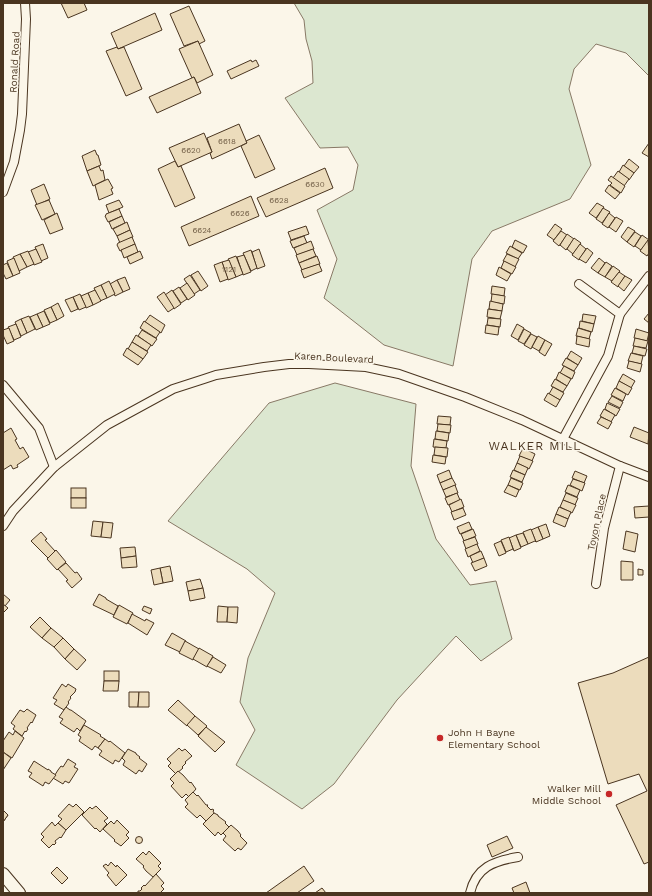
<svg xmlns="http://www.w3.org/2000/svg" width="652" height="896" font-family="'Work Sans',sans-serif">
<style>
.green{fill:#dce7d0;stroke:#887966}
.building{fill:#ecdcbc;stroke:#4a3520}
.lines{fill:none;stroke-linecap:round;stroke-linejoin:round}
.minor-casing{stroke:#4a3520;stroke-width:10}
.primary-casing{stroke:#4a3520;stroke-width:14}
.minor{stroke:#fbf6e9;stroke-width:8}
.primary{stroke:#fbf6e9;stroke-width:12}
.poi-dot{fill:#c62828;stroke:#fbf6e9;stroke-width:1.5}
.labels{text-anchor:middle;stroke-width:3;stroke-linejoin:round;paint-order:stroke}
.number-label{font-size:8px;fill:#725f47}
.street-label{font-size:10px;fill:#4a3520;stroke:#fbf6e9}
.poi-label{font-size:10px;fill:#4a3520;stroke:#fbf6e9;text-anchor:start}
.quarter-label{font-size:12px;letter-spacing:1px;fill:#4a3520;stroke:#fbf6e9}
</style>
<rect width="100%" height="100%" fill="#fbf6e9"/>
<g class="green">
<polygon points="294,3 649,3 649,76 626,53 596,44 574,69 569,89 591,165 570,199 492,231 472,259 453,366 384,345 324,298 337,259 317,210 353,190 358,165 348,147 320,148 285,98 313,83 312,61 306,39 304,20"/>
<polygon points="335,383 416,404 411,466 436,539 470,585 496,581 512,639 481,661 456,636 397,700 334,784 302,809 236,765 255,730 240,702 248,658 275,593 247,569 168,521 269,403"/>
</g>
<g class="building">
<polygon points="61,3 84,3 87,10 68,18"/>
<polygon points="189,6 205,41 199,44 198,41 184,46 170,14"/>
<polygon points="155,13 162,30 118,49 111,33"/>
<polygon points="198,41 213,75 197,83 194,77 192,78 179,49"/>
<polygon points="117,47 118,49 124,47 142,89 126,96 106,51"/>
<polygon points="251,60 252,62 256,60 259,66 231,79 227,71"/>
<polygon points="194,77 201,93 157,113 149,97"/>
<polygon points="239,124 247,143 212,159 210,153 212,152 207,138"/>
<polygon points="204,133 212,152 178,167 169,148"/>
<polygon points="259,135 275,169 255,178 241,146 247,143 246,141"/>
<polygon points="649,143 649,157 642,153"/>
<polygon points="95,150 97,155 98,155 101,165 87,171 82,156"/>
<polygon points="629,159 639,167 634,173 624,166"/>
<polygon points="175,161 178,167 181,166 195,198 175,207 158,169"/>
<polygon points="623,165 634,173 629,180 619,172"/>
<polygon points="99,166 101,171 103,170 105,180 93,186 87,171"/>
<polygon points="325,168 333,188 266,217 257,198"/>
<polygon points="618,171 629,179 624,186 613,178"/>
<polygon points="611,176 625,186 621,193 610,185 612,183 608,180"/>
<polygon points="108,179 113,188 111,189 113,194 99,200 95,185"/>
<polygon points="44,184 50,199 37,205 31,190"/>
<polygon points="609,185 620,193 615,199 605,191"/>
<polygon points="251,196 259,216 189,246 181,227"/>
<polygon points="49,200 55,214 42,220 35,205"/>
<polygon points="119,200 123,207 109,213 106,205"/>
<polygon points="597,203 604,207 596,218 589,213"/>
<polygon points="603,208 610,212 602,223 596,219"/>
<polygon points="119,209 122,216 108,222 105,216 106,215 106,214"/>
<polygon points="57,213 63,229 50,234 44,220"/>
<polygon points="609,213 615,218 608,228 602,224"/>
<polygon points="122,216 125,223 112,229 109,222"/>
<polygon points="616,217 623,221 616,232 609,227"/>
<polygon points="127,222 130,230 117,236 113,229"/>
<polygon points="555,224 562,229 554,240 547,235"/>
<polygon points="306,226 309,234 291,240 288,232"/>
<polygon points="628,227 635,231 627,242 621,237"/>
<polygon points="130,230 133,237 120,243 117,236"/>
<polygon points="561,231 567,235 559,246 553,241"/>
<polygon points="635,232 641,236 634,247 627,242"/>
<polygon points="567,234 574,239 566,250 560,245"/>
<polygon points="642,235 649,240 641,250 635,246"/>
<polygon points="304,236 307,243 293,248 290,241"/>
<polygon points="132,237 135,244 120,251 117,245 118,243"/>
<polygon points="574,238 581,243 573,254 567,249"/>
<polygon points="515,240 527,246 523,253 512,247"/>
<polygon points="648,240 649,253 647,256 640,251"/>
<polygon points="311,241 314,249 297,255 294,248"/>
<polygon points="43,244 48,258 41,261 35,247"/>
<polygon points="135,244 138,252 124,258 121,250"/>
<polygon points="580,244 586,249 579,260 572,255"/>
<polygon points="510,246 522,253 518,259 506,253"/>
<polygon points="587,248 593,253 586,263 579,259"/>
<polygon points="36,249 42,262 34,265 28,252"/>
<polygon points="259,249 265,266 257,269 252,252"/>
<polygon points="313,249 316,256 299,263 296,255"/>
<polygon points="251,250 257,268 251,271 243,253"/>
<polygon points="28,251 34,264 27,267 20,254"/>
<polygon points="140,251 143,258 130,264 127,257"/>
<polygon points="20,254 27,267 19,271 13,257"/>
<polygon points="507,254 519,259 515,267 503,261"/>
<polygon points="244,255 251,272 243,275 237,257"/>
<polygon points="236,256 243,274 236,277 228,259"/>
<polygon points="317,256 320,264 302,270 299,263"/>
<polygon points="14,258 20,273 13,276 7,261"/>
<polygon points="599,258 605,263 598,273 591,268"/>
<polygon points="229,260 236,277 228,280 222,262"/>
<polygon points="504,261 516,267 512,274 501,268"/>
<polygon points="222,262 228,279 220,282 214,265"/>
<polygon points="606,262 612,266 605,277 598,273"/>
<polygon points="7,263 13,276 6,279 3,273 3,265"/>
<polygon points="319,264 322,271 304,278 301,270"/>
<polygon points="613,266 620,271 612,281 605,277"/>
<polygon points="499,267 511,274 507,281 496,275"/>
<polygon points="198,271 208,286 201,291 191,275"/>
<polygon points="619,272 625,276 618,287 611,282"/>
<polygon points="190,275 200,290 194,294 184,279"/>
<polygon points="625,276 632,280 624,291 618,286"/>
<polygon points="125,277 130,289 123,292 117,280"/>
<polygon points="117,280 123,292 115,296 110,284"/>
<polygon points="109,281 115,294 107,298 101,285"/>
<polygon points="187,283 195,295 188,300 180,288"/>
<polygon points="101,285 107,298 100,301 94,288"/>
<polygon points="492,286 505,288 504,296 491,294"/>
<polygon points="179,287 187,299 181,303 173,291"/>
<polygon points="95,290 101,301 93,305 88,293"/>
<polygon points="172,290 181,304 174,309 165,295"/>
<polygon points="164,292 174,308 168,312 157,297"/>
<polygon points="88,293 93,305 86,308 81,296"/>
<polygon points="80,294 86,307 79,310 73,297"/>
<polygon points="492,294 505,296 504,304 491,302"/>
<polygon points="73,297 78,309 71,312 65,300"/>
<polygon points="490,301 503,304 502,311 489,309"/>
<polygon points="58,303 64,316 57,320 51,307"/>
<polygon points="51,307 57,320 50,323 44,310"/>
<polygon points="488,309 502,311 500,319 487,317"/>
<polygon points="44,311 50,324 43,327 37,314"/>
<polygon points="649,313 649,323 644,319"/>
<polygon points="37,314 43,327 36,330 30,317"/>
<polygon points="583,314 596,316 594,324 582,321"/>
<polygon points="150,315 165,325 161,333 145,322"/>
<polygon points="29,316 35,329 27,333 21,319"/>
<polygon points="488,318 501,319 500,327 487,325"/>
<polygon points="21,319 27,333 21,336 15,322"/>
<polygon points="144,321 160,332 156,338 140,328"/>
<polygon points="580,321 594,324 592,332 579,328"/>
<polygon points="16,324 21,337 14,340 8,327"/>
<polygon points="517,324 524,328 518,340 511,336"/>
<polygon points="486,325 499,327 498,335 485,333"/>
<polygon points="9,328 14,341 7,344 3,335 3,330"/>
<polygon points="578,328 591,332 589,339 576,336"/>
<polygon points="524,329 531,333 524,344 518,341"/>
<polygon points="636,329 649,333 647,341 634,338"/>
<polygon points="142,330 157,339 152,346 138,336"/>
<polygon points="531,334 537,337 531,349 524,345"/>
<polygon points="136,335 151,345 147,351 132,342"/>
<polygon points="538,336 545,340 539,351 532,347"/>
<polygon points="577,336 590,339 589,347 576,344"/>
<polygon points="635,338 648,341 646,348 633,346"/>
<polygon points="545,340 552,344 545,356 539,352"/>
<polygon points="132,342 148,352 143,359 128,349"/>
<polygon points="634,346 647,349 645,356 632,353"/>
<polygon points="127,348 143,359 138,365 123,355"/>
<polygon points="571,351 582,358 578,365 567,358"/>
<polygon points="631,353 643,356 641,364 628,361"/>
<polygon points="566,358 578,365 574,371 562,365"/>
<polygon points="629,361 642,364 640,372 627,368"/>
<polygon points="564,366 575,372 572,379 560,373"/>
<polygon points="559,372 571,379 567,386 556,379"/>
<polygon points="623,374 635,381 631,388 619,381"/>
<polygon points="555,379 567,386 563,392 551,386"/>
<polygon points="619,381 632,388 628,395 616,388"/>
<polygon points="553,387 564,393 560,400 549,394"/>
<polygon points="615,388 626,394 623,401 611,395"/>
<polygon points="548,393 560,400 556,407 544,400"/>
<polygon points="612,396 623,402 620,408 608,402"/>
<polygon points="607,403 620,409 616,416 605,409"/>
<polygon points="604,409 615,415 611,422 600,416"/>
<polygon points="438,416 451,417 450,425 437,424"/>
<polygon points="601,417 612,422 608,429 597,423"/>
<polygon points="438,424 451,425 450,433 437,431"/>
<polygon points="634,427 649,433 648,444 630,437"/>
<polygon points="11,428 17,439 15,440 20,449 23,447 29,457 17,465 18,467 13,469 11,465 3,470 3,433"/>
<polygon points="436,431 449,433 448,441 435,439"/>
<polygon points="434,439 447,441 446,448 433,447"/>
<polygon points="435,447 448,448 447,457 434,455"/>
<polygon points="523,448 535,454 532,461 519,456"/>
<polygon points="433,455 446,457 445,464 432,462"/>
<polygon points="520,456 533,461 529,469 517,463"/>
<polygon points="517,463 528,468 525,475 514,470"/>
<polygon points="449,470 452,478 440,483 437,475"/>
<polygon points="513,470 525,475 522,482 510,477"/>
<polygon points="575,471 587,476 584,483 572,478"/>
<polygon points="452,478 456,485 443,490 440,483"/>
<polygon points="511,478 523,483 520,490 508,485"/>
<polygon points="573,479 585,483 582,491 570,485"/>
<polygon points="455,485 458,493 446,497 443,490"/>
<polygon points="508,485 519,490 516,497 504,492"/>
<polygon points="568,485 580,490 577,497 565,492"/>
<rect x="71" y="488" width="15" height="10"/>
<polygon points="457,493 460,500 448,505 445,498"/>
<polygon points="566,493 578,498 575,505 563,500"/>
<rect x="71" y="498" width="15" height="10"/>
<polygon points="461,499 464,507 452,512 449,505"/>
<polygon points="563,500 576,505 572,513 560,507"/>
<polygon points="649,506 649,517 635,518 634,507"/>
<polygon points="559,507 571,512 568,519 556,514"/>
<polygon points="463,508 466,515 454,520 451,512"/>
<polygon points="556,514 568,519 565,527 553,522"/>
<polygon points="93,521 103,522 101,537 91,536"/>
<polygon points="103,522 113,523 111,538 101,537"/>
<polygon points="469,522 472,529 460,534 457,527"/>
<polygon points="546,524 550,536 543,539 538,527"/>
<polygon points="538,527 543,539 536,542 531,530"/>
<polygon points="473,529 476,536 464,541 461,534"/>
<polygon points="531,529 536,542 535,541 528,544 523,532"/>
<polygon points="626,531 638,534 635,552 623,549"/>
<polygon points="41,532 47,539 45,540 55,551 48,558 31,541"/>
<polygon points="523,533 528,544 521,547 516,535"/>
<polygon points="516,535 521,548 514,551 509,538"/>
<polygon points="475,537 478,544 466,549 463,541"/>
<polygon points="509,537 513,549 506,552 501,540"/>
<polygon points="501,541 506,553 499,556 494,544"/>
<polygon points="477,544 480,551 468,557 465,549"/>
<polygon points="135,547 136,556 121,558 120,548"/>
<polygon points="56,550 66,562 57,570 47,559"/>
<polygon points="481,551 484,558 473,563 470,556"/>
<polygon points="136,556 137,567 122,568 121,558"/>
<polygon points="484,558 487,566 475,571 471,563"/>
<polygon points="621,561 633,562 633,580 621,580"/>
<polygon points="66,563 75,573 77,572 82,579 72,588 66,581 68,580 58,569"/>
<polygon points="170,566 173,581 163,583 160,568"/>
<polygon points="160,568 163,583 154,585 151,570"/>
<polygon points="638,569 643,570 643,575 638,575"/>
<polygon points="200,579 203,588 188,591 186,582"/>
<polygon points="203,588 205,598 190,601 188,591"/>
<polygon points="3,594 10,600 5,606 3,604"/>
<polygon points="99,594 106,598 106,599 118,606 114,615 93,605"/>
<polygon points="3,604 8,608 3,613"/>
<polygon points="119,605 133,613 127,624 113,617"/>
<polygon points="144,606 152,609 150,614 142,610"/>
<polygon points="218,606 228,607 227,622 217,622"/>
<polygon points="228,607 238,607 237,623 227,622"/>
<polygon points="132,614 145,621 146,619 154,623 147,635 128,623"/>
<polygon points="40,617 51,628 42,638 30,627"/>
<polygon points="51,628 63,638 54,647 42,638"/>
<polygon points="172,633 186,641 180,652 165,645"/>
<polygon points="63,638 74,649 65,659 54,647"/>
<polygon points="185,641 199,649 193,660 179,653"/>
<polygon points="199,648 213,656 207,667 193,659"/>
<polygon points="74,649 86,660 77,670 65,659"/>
<polygon points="213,657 226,665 221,673 207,666"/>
<polygon points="649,657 649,862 644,864 616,805 647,791 639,774 608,784 578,683 613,673"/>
<rect x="104" y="671" width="15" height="10"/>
<polygon points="104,681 119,681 118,691 103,691"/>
<polygon points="62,684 66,687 68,684 76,689 75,692 70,697 71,698 68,702 69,703 64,710 54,704 57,700 53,698"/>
<polygon points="129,692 139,692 138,707 129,707"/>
<polygon points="139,692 149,692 149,707 138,707"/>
<polygon points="178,700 195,716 187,726 168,710"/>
<polygon points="66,707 70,710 71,710 86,721 80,731 77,728 74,732 60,723 63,719 59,717"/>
<polygon points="27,709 36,715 32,723 31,722 27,728 28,729 26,732 25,731 22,736 13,729 15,726 11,723 20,710 24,712"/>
<polygon points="195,716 207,726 198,735 187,725"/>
<polygon points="84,725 101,735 100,736 105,739 98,748 95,746 92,750 79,741 81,737 78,735"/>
<polygon points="206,727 225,742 215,752 198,736"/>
<polygon points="15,731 24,738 12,758 3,752 3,741 9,732 13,735"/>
<polygon points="105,739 109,742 110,741 125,753 119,762 115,760 113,764 99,755 102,751 98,748"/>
<polygon points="179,748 182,751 185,749 192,756 185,762 186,763 182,767 183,768 176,774 168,766 171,763 167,759"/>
<polygon points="128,749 136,753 136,754 140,757 139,758 147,764 142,772 139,770 136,774 123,765 125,761 122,758"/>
<polygon points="3,752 11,758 3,770"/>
<polygon points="68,759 76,764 74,767 78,769 69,783 65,781 63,784 53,778 58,770 61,766 63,767"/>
<polygon points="34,761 48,770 48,769 51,771 51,772 56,775 49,784 45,782 43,786 29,777 32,773 28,771"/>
<polygon points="178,771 183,775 190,783 191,782 196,789 189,797 186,794 182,798 171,786 174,783 170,779"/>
<polygon points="193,792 197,796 198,795 206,805 208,805 207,806 211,810 212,809 214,810 213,811 214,813 206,821 200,815 197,818 185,807 188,804 185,800"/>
<polygon points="69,804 73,807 76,804 84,812 66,830 58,823 62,819 58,816"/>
<polygon points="96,806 108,818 104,821 107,824 100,832 96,828 95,829 82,815 90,807 92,809"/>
<polygon points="3,810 8,815 3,822"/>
<polygon points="3,810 8,815 3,822"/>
<polygon points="214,813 218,815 218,816 226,822 225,823 229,827 221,835 218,832 215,836 203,824"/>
<polygon points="117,820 129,832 126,835 129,838 121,846 114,841 115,840 103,829 111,821 114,824"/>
<polygon points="52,822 55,826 58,823 66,830 61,838 60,837 55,841 56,843 54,845 53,844 49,848 41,840 44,837 41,834"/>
<polygon points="231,825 238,831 241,835 240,836 247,843 241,850 238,848 235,851 223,840 226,836 223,833"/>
<polygon points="507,836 513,848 492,857 487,845"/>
<circle cx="139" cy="840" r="3.5"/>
<polygon points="149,851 161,863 158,866 161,869 153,877 146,871 143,867 144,866 136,859 143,852 146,855"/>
<polygon points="111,862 116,867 117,865 127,875 116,886 107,875 109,873 103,866 106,864 108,866"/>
<polygon points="304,866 314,881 297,893 266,893"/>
<polygon points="57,867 68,878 62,884 51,873"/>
<polygon points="156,874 164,883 161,886 164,889 160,893 138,893 138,891 140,891 142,889 141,888 144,885 145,886"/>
<polygon points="526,882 530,893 514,893 512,888"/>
<polygon points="322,888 326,893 315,893"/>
</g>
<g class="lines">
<defs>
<g id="minor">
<polyline points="3,192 14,162 20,130 22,114 26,19 25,3"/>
<polyline points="620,314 649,276"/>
<polyline points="3,385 39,428 54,467"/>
<polyline points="563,439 608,356 620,314 579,284"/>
<polyline points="3,526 13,511 54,467 107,425 173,389 204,379 216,375 264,367 289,364 309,364 366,367 399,374 465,397 522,420 620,466 649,477"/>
<polyline points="596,584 604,528 620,466"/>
<path d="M470,893C476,867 494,861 518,857"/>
</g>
<polyline id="primary" points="3,874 19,893"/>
</defs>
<use href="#minor" class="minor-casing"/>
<use href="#primary" class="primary-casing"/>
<use href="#minor" class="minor"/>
<use href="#primary" class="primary"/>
</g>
<g class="poi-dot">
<circle cx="440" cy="738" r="4"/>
<circle cx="609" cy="794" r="4"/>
</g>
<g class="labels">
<g class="number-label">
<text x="227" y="144">6618</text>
<text x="191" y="153">6620</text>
<text x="315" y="187">6630</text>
<text x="279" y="203">6628</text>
<text x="240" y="216">6626</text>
<text x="202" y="233">6624</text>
<text x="229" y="272">1121</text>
</g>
<g class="street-label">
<text transform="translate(14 62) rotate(-87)" y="4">Ronald Road</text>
<text transform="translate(334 357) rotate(3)" y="4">Karen Boulevard</text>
<text transform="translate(596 522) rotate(-78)" y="4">Toyon Place</text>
</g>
<g class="poi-label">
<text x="448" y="736">John H Bayne<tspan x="448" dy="12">Elementary School</tspan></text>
<text x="601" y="792" text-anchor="end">Walker Mill<tspan x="601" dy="12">Middle School</tspan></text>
</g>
<g class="quarter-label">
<text x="535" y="450">WALKER MILL</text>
</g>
</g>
<rect width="652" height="896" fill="none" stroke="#4a3520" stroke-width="8"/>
</svg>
